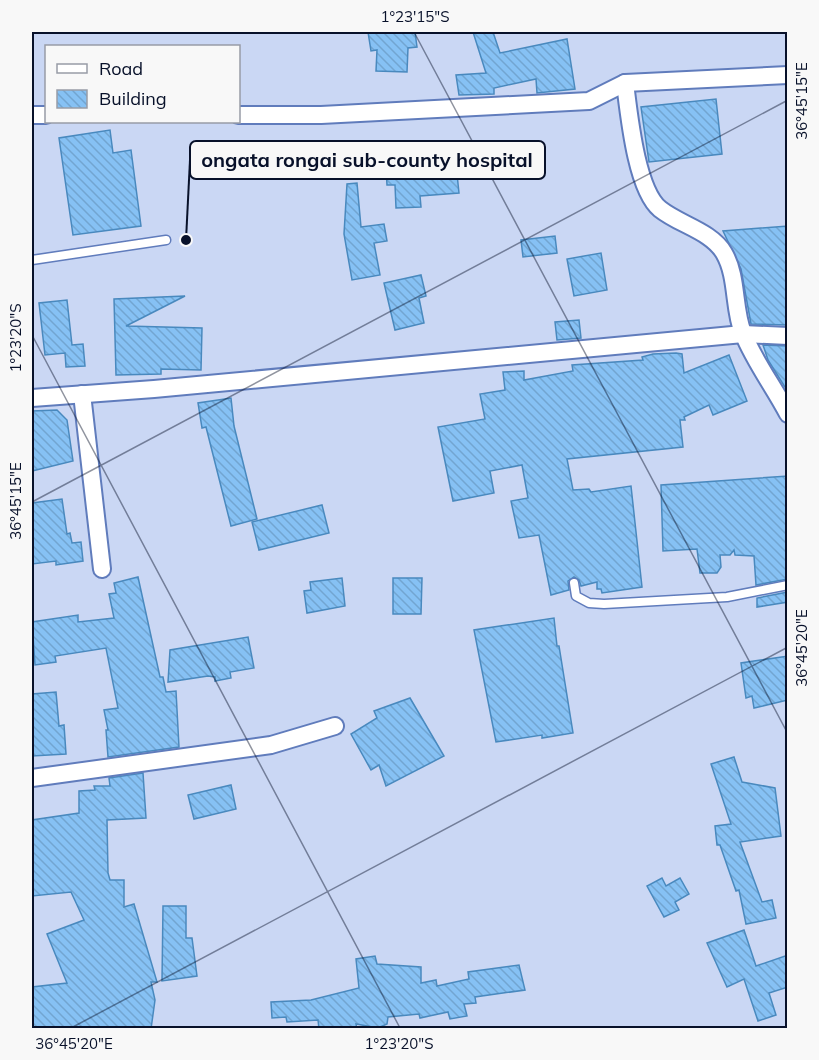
<svg xmlns="http://www.w3.org/2000/svg" width="819" height="1060" font-family="Mulish,sans-serif">
<style>
.building{fill:url(#building-back-hatch);stroke:#4989be;stroke-width:1.5}
.lines{fill:none;stroke-linecap:round;stroke-linejoin:round}
.lane-casing{stroke:#607cbc;stroke-width:11}
.street-casing{stroke:#607cbc;stroke-width:20}
.lane{stroke:#fff;stroke-width:8}
.street{stroke:#fff;stroke-width:16}
.ticks{fill:none;stroke:#08112a;stroke-width:1.5;stroke-opacity:0.45}
.leader{fill:none;stroke:#08112a;stroke-width:2}
.callout-dot{fill:#08112a;stroke:#f8f8f8;stroke-width:2}
.callout{fill:#f8f8f8;stroke:#08112a;stroke-width:2}
.callout-label{font-size:20px;text-anchor:middle;font-weight:bold;fill:#08112a}
.neatline{fill:none;stroke:#08112a;stroke-width:2}
.ticks-label{font-size:15px;text-anchor:middle;fill:#08112a}
</style>
<defs>
<pattern id="building-back-hatch" width="6" height="6" patternUnits="userSpaceOnUse" patternTransform="scale(1.5)"><rect width="6" height="6" fill="#86c1f4"/><path d="M-1 5l2 2M0 0l6 6M5-1l2 2" fill="none" stroke="#72a5d1"/></pattern>
</defs>
<rect width="100%" height="100%" fill="#cad7f4"/>
<g class="building">
<polygon points="368,32 415,32 417,47 408,48 407,72 376,71 377,50 371,51"/>
<polygon points="473,32 493,32 500,53 567,39 575,89 537,93 536,79 494,88 494,94 459,95 456,75 486,73"/>
<polygon points="716,99 722,154 649,162 641,107"/>
<polygon points="110,130 113,153 131,150 141,226 73,235 59,138"/>
<polygon points="455,155 459,193 420,196 421,207 396,208 395,185 387,185 386,168 440,166 439,156"/>
<polygon points="357,183 361,227 384,224 387,241 374,243 380,275 352,280 344,234 347,184"/>
<polygon points="788,226 788,325 751,324 741,269 723,231"/>
<polygon points="555,236 557,253 523,257 521,240"/>
<polygon points="601,253 607,290 574,296 567,259"/>
<polygon points="421,275 426,296 419,298 424,323 395,330 384,283"/>
<polygon points="185,296 126,326 202,328 201,370 161,369 161,374 116,375 114,299"/>
<polygon points="67,300 72,345 83,344 85,366 66,367 65,353 45,355 39,303"/>
<polygon points="579,320 581,338 557,340 555,322"/>
<polygon points="763,345 788,346 788,392 768,360"/>
<polygon points="676,353 682,354 684,373 729,355 747,401 713,415 709,405 684,417 685,420 680,420 683,447 567,459 573,490 589,489 591,492 631,486 642,587 602,593 601,589 597,589 597,582 581,586 579,580 574,577 568,581 569,590 551,595 539,535 519,538 511,501 528,498 522,465 490,471 494,493 453,501 438,427 485,419 480,394 505,390 503,372 524,371 524,380 573,371 572,365 643,360 642,357 653,354"/>
<polygon points="231,398 234,426 257,519 231,526 206,427 202,428 198,403"/>
<polygon points="57,410 67,420 73,461 32,471 32,411"/>
<polygon points="788,476 788,579 756,585 754,556 735,555 734,550 730,555 720,555 721,567 717,573 700,573 697,549 663,551 661,485"/>
<polygon points="62,499 67,534 70,533 72,543 81,542 83,561 56,565 56,561 32,564 32,503"/>
<polygon points="322,505 329,533 259,550 252,522"/>
<polygon points="138,577 160,677 163,677 166,692 176,691 179,747 108,757 106,730 108,730 104,710 118,708 106,648 55,656 56,662 35,665 32,622 78,615 78,622 114,618 109,594 116,593 114,583"/>
<polygon points="342,578 345,606 307,613 304,591 311,590 310,582"/>
<polygon points="393,578 422,578 421,614 393,614"/>
<polygon points="788,592 788,602 757,607 757,598"/>
<polygon points="554,618 557,646 559,646 573,733 542,738 542,735 496,742 474,630"/>
<polygon points="248,637 254,668 230,672 231,678 215,681 215,677 208,676 168,682 170,650"/>
<polygon points="788,656 788,700 754,708 752,696 746,698 741,663"/>
<polygon points="56,692 59,726 64,725 66,754 32,756 32,694"/>
<polygon points="410,698 444,756 386,786 379,765 371,770 351,734 377,718 374,711"/>
<polygon points="734,757 742,782 775,788 781,836 740,842 762,902 772,900 776,918 746,924 739,890 736,891 720,845 717,845 715,826 731,824 711,764"/>
<polygon points="143,773 146,818 107,820 108,873 110,880 124,880 124,907 134,904 157,982 151,982 155,1000 151,1029 32,1029 32,987 67,983 47,934 84,920 71,892 32,896 32,820 79,813 79,791 95,790 94,786 110,786 109,778"/>
<polygon points="231,785 236,809 194,819 188,795"/>
<polygon points="662,878 666,886 680,878 689,894 675,902 679,910 664,917 647,886"/>
<polygon points="163,906 186,906 186,938 192,938 197,976 162,981"/>
<polygon points="744,930 756,966 788,955 788,987 769,993 776,1015 758,1021 744,979 727,987 707,943"/>
<polygon points="375,956 377,964 421,967 421,983 436,980 437,986 469,979 468,972 519,965 525,990 475,997 476,1003 464,1004 467,1016 450,1019 448,1012 420,1018 419,1014 388,1017 387,1024 378,1028 356,1024 357,1029 319,1029 318,1020 287,1022 286,1017 272,1018 271,1002 311,1000 359,988 356,959"/>
</g>
<g class="lines">
<defs>
<g id="lane">
<polyline points="32,260 166,240"/>
<polyline points="574,583 576,596 589,603 604,604 727,597 788,585"/>
</g>
<g id="street">
<path d="M625,83C629,114 636,189 660,209C680,225 711,231 724,253C738,277 733,308 743,333C754,361 774,387 788,414"/>
<polyline points="32,115 46,115"/>
<polyline points="238,115 321,115 589,101 625,83 788,75"/>
<polyline points="82,394 102,569"/>
<polyline points="32,398 154,389 743,334 788,336"/>
<polyline points="32,778 271,745 335,726"/>
</g>
</defs>
<use href="#lane" class="lane-casing"/>
<use href="#street" class="street-casing"/>
<use href="#lane" class="lane"/>
<use href="#street" class="street"/>
</g>
<path class="ticks" d="M414,32L788,734M32,335L400,1028M32,502L788,100M71,1028L788,647"/>
<path class="leader" d="M186 240L190 160"/>
<circle class="callout-dot" cx="186" cy="240" r="6"/>
<rect class="callout" x="190" y="141" width="355" height="38" rx="6"/>
<g class="callout-label">
<text x="367" y="167">ongata rongai sub-county hospital</text>
</g>
<rect width="819" height="1060" fill="none" stroke="#f8f8f8" stroke-width="66"/>
<rect x="45" y="45" width="195" height="78" fill="#f8f8f8" stroke="#989ca6" stroke-width="1.5"/>
<rect x="57" y="64" width="30" height="9" fill="#ffffff" stroke="#989ca6" stroke-width="1.5"/>
<text x="99" y="75" font-size="18" fill="#08112a">Road</text>
<rect x="57" y="90" width="30" height="18" fill="url(#building-back-hatch)" stroke="#989ca6" stroke-width="1.5"/>
<text x="99" y="105" font-size="18" fill="#08112a">Building</text>
<rect x="33" y="33" width="753" height="994" class="neatline"/>
<g class="ticks-label">
<text x="415" y="22">1°23'15"S</text>
<text transform="translate(802 101) rotate(-90)" y="5">36°45'15"E</text>
<text transform="translate(16 338) rotate(-90)" y="5">1°23'20"S</text>
<text transform="translate(16 501) rotate(-90)" y="5">36°45'15"E</text>
<text transform="translate(802 648) rotate(-90)" y="5">36°45'20"E</text>
<text x="74" y="1049">36°45'20"E</text>
<text x="399" y="1049">1°23'20"S</text>
</g>
</svg>
